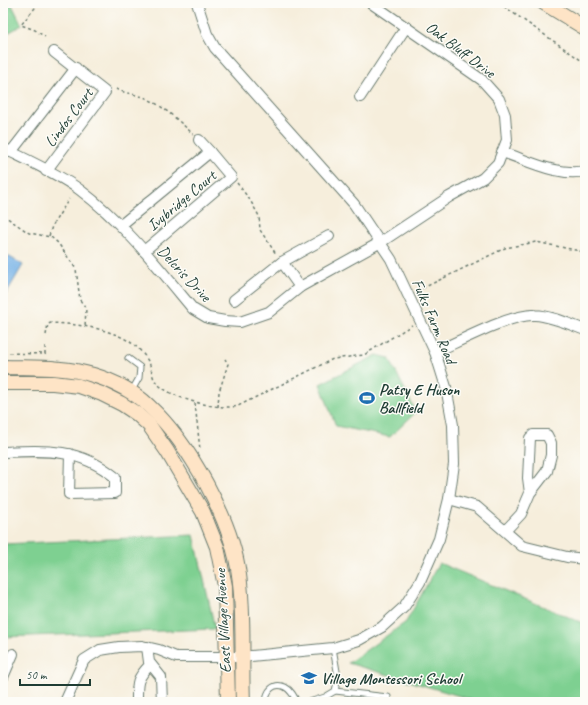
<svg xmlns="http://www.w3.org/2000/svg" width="588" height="705" font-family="Caveat,sans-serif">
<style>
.green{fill:#7ed091;stroke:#4e8662}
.water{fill:#74b1e6;stroke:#4a778d}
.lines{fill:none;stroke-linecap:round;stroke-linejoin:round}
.lane-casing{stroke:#6a7b6f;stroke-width:7}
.street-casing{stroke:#6a7b6f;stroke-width:12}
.secondary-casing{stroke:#6a7b6f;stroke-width:16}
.path{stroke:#6a7b6f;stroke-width:1.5;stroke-dasharray:3 3;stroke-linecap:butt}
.lane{stroke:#fff;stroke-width:5}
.street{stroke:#fff;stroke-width:10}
.secondary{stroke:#fee4c6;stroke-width:14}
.labels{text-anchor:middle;stroke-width:3;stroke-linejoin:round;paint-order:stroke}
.street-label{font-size:16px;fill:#1f3d34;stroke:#fdfcf7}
.poi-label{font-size:16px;font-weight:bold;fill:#1f3d34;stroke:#fdfcf7;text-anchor:start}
</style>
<rect width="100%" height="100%" fill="#fdfcf7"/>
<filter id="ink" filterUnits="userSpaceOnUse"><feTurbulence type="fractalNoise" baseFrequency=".025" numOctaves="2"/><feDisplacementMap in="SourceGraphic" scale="8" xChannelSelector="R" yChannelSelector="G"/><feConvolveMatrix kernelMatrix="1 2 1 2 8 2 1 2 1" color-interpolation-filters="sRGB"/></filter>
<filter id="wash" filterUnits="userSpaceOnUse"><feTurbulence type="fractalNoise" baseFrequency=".012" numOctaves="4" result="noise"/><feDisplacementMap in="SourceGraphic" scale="16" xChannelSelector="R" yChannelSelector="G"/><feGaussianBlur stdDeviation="0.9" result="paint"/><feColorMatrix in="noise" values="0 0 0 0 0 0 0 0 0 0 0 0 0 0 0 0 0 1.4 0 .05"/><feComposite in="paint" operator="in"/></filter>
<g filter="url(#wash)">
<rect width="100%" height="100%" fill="#f6eedc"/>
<g class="green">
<polygon points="3,3 11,3 22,25 8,33 3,25"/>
<polygon points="377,355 389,358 416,412 390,437 336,426 320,384"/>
<polygon points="194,535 215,629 3,637 3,544"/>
<polygon points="439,563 585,624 585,702 480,702 348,663 406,622"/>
</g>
<polygon class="water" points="3,253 23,265 3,299"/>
</g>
<g filter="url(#ink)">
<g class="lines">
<defs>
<g id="lane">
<polyline points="128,358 140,367 139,378 131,392"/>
<polyline points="335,691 388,697"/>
<path d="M267,702C265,691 274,682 285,687C291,690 294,696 297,702"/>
<polyline points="309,702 325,697 335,691 338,677 333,648"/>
</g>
<g id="street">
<polyline points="360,97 406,27"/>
<polyline points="199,140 210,152"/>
<path d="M3,148C27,160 59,174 80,190C124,223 158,267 193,309L208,318L225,321L240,322L269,312L300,287L381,242L449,197L483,178L498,163L507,140L505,115L499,99L482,80L371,3"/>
<polyline points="11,152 76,68"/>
<path d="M502,152C527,160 558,177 585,171"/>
<polyline points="46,171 105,92 54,52"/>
<polyline points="121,225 210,152 231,177 144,251"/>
<polyline points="282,262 300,287"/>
<polyline points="234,300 282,262 329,236"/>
<path d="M435,352C458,342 512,313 535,315C552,316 569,324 585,330"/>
<path d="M3,452C46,450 79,448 115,477V493L69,494L70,454"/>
<polyline points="449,499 477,507 522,546 567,557 585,559"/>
<polyline points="506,530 521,514 530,493 547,471 551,455 551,443 547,435 533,435 530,438 528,478 530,493"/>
<polyline points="147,647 149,662 161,677 162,702"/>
<polyline points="3,677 13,654"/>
<polyline points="65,702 84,660 100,650 119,647 142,646 159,650 176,657 241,657 333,648 359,640 382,627 404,607 420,582 439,539 449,499 454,464 453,425 446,387 435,352 391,259 354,204 215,48 207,34 197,3"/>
<path d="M137,702C137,683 136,679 150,665"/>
</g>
<g id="secondary">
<polyline points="544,3 585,28"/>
<path d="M3,367C33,368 64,366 93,375C113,381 134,392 149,406C189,443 232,520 239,575C245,616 241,660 243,702"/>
<polyline points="3,383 53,383 79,386 102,394 122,404 137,414 149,425 167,451 203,512 217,547 225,586 228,702"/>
</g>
</defs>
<use href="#lane" class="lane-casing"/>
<use href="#street" class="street-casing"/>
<use href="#secondary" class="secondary-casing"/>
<g class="path">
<polyline points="39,3 21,25 35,30 45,37"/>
<polyline points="499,3 585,63"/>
<path d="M116,89C126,94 136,94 146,98C163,106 179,121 193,134"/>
<polyline points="237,183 250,200 259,216 260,230 276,254"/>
<polyline points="3,215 29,233 51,237 58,243 76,269 80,300 86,308 85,327"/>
<polyline points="49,236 52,226 69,199"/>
<polyline points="417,291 505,248 536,242 585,252"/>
<path d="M46,335L48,324L51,323C76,324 109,328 130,342C138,347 146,356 150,365C152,371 152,377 156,382C168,398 219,411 238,406L333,359L364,355L412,325"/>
<polyline points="45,346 45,354 48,356"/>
<polyline points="3,353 45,354"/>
<polyline points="195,403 200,450"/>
<polyline points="218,407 219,392 228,364 225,359"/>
</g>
<use href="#lane" class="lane"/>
<use href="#street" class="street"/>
<use href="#secondary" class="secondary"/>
</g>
</g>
<defs>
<symbol id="stadium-bare" viewBox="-9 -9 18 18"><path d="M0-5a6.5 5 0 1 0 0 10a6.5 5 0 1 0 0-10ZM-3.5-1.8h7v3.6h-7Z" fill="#1f6fb2" stroke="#fdfcf7" stroke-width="2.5" paint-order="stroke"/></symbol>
<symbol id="school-bare" viewBox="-9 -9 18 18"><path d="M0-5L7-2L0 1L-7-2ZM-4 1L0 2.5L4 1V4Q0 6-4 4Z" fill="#1f6fb2" stroke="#fdfcf7" stroke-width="2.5" paint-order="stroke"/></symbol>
</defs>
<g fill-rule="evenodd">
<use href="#stadium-bare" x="356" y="387" width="22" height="22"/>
<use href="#school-bare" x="298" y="667" width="22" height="22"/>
</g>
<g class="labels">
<g class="street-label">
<text transform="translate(461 49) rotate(37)" y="6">Oak Bluff Drive</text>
<text transform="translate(68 117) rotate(-53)" y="6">Lindos Court</text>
<text transform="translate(181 200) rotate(-40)" y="6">Ivybridge Court</text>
<text transform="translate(185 273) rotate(47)" y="6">Delcris Drive</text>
<text transform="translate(435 321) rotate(67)" y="6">Fulks Farm Road</text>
<text transform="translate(222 621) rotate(-93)" y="6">East Village Avenue</text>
</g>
<g class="poi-label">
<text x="379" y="395">Patsy E Huson<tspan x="379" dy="18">Ballfield</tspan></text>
<text x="321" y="684">Village Montessori School</text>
</g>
</g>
<rect width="588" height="705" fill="none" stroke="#fdfcf7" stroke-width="16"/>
<path d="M20 679v6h70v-6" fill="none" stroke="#1f3d34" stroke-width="2"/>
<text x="26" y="679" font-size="12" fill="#1f3d34" stroke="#fdfcf7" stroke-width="3" paint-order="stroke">50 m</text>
</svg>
